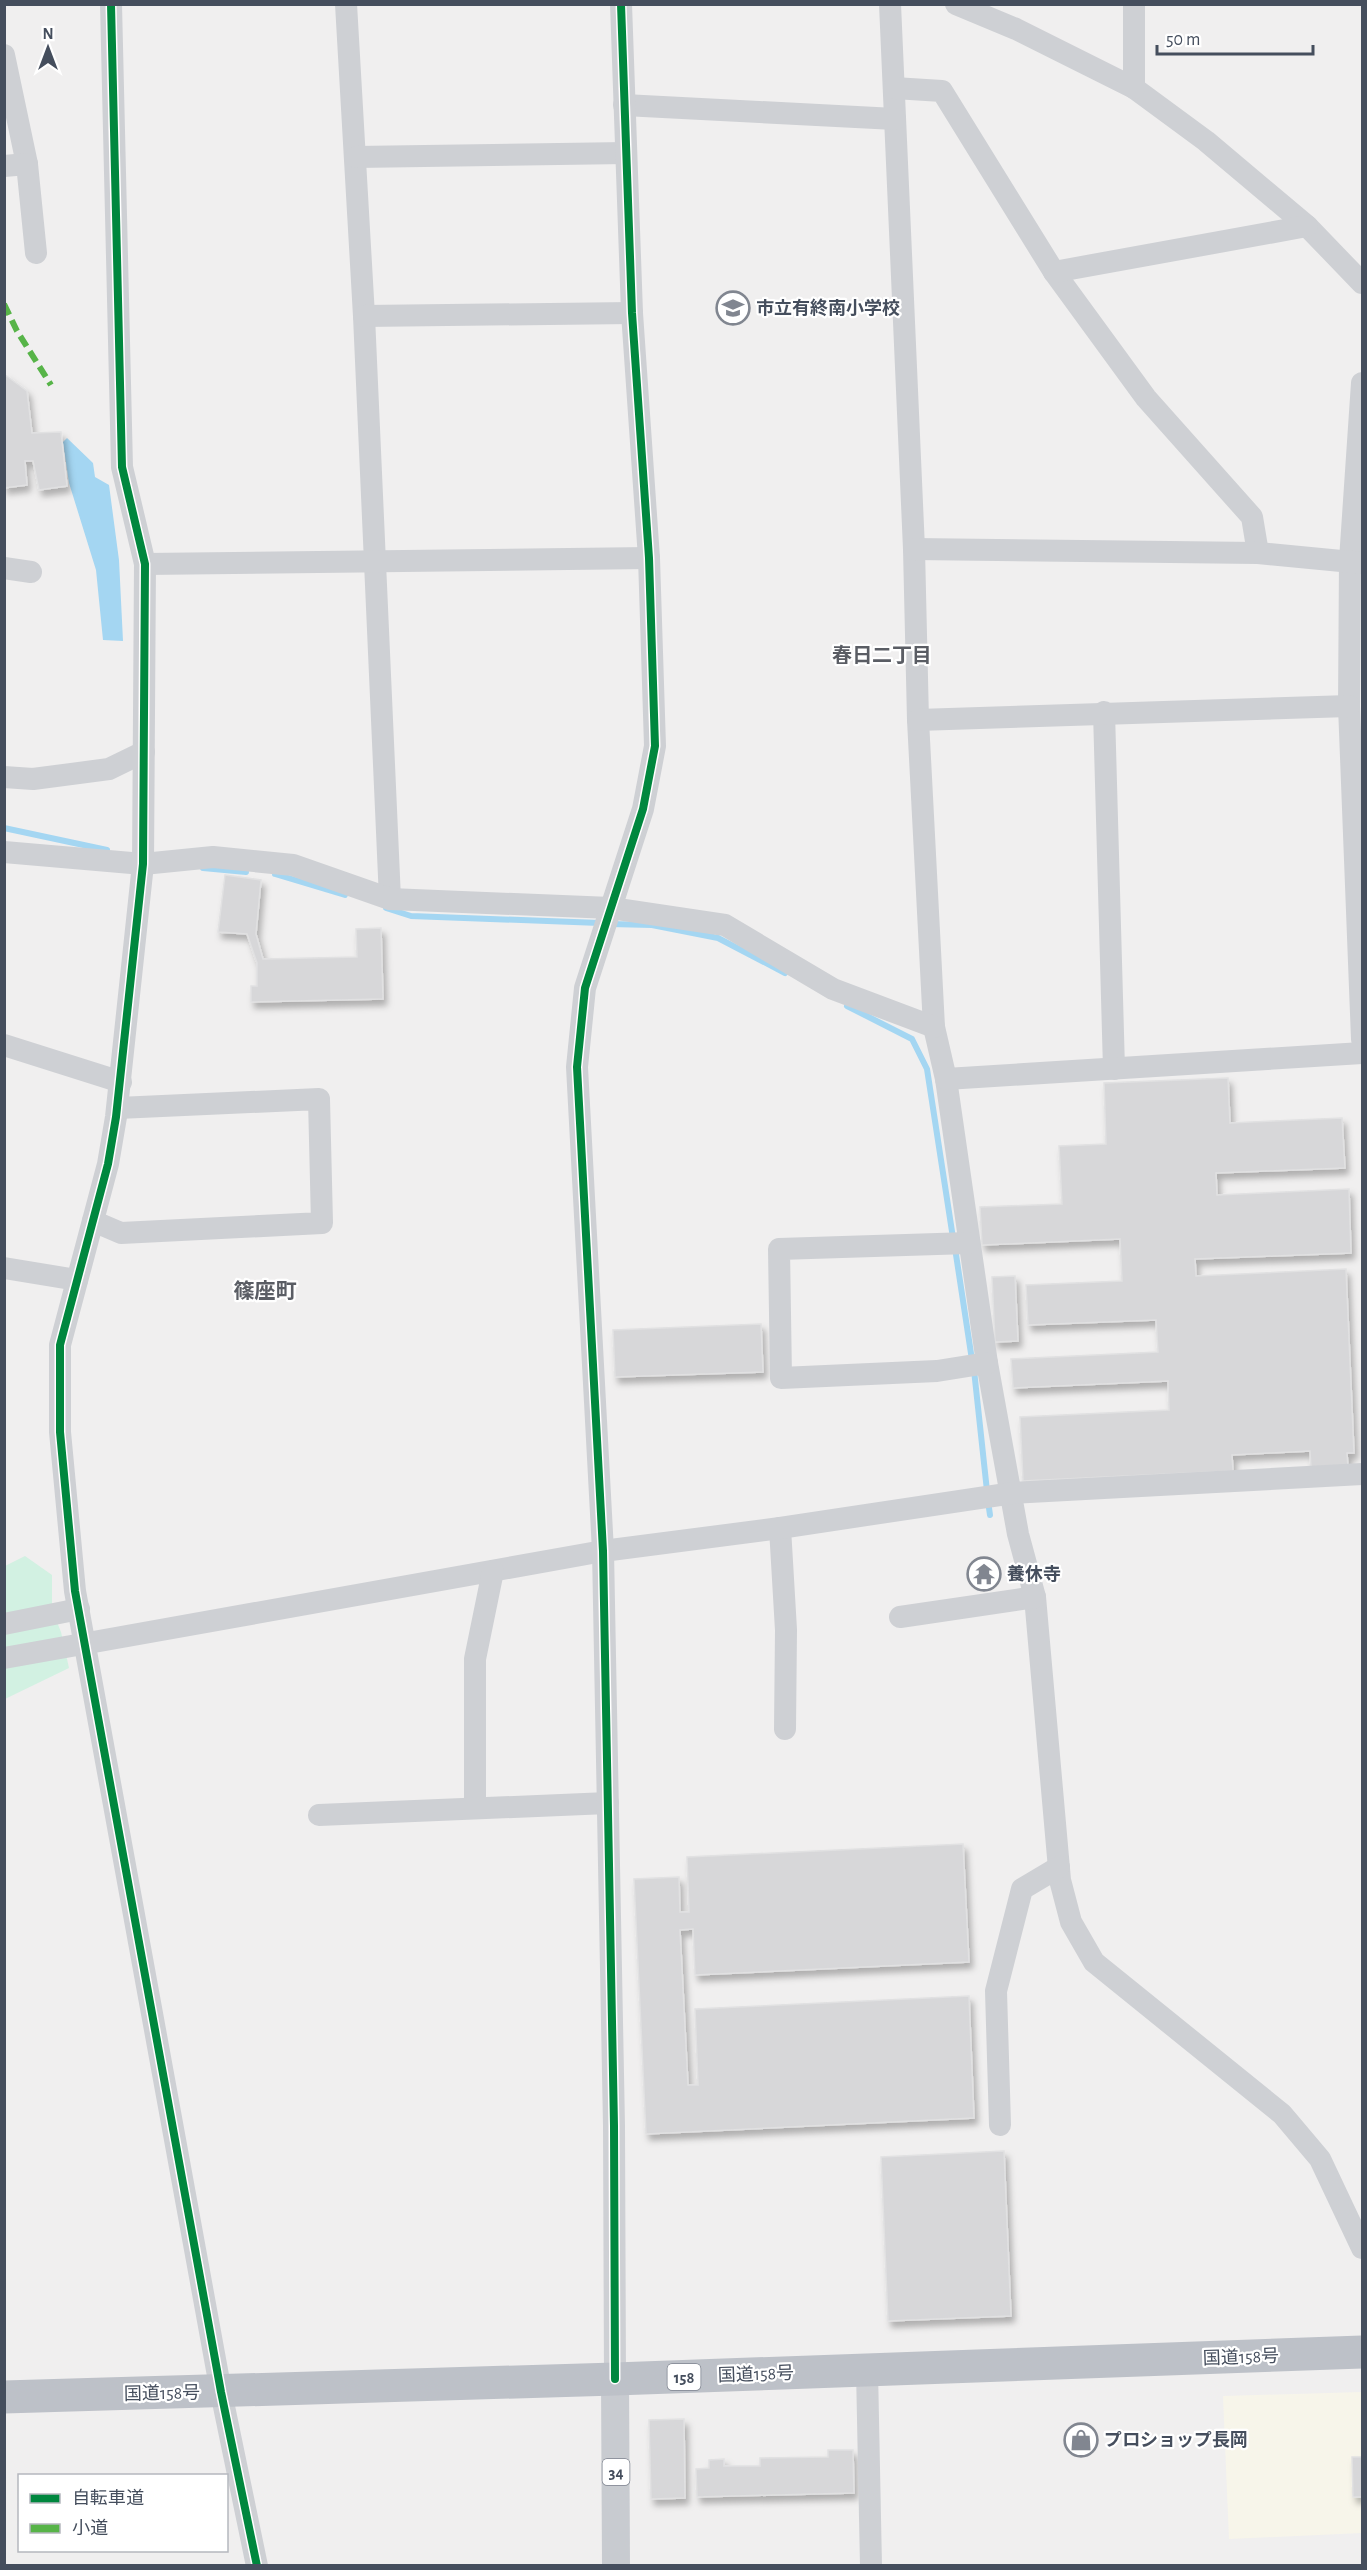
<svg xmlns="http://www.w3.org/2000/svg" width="1367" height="2570" font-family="'Alegreya Sans','Noto Sans JP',sans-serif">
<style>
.commercial{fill:#f7f5ea}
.green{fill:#d2f1e2}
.water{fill:#a4d6f2}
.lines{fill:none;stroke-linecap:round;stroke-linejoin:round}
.stream{stroke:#a4d6f2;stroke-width:6}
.building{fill:#d7d7d9;stroke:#e1e1e2;stroke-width:1.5;filter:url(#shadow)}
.minor{stroke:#ced0d4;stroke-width:22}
.major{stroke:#c8cbd0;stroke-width:28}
.highway{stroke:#bdc1c8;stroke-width:33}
.quiet{stroke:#57b448;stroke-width:6;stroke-dasharray:12 6;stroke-linecap:butt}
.cycleway-casing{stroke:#fff;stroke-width:11}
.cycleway{stroke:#00873e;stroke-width:8}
.labels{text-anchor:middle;stroke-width:4.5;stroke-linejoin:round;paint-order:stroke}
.shield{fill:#fff;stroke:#7d838e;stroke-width:1.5}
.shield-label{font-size:16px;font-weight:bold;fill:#454e5d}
.poi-label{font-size:18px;font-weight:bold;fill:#454e5d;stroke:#fff;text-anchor:start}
.street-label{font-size:18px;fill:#454e5d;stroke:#fff}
.neighbourhood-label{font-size:20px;font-weight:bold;fill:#5a5d64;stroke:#fff}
.quarter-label{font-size:21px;font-weight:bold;fill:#5a5d64;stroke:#fff}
</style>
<defs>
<filter id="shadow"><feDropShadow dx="3.5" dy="6" stdDeviation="3" flood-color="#0004"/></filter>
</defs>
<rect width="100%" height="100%" fill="#f0efef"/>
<polygon class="commercial" points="1362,2392 1362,2533 1229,2539 1223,2396"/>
<polygon class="green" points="25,1556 52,1575 52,1610 61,1632 69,1668 5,1699 5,1566"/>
<polygon class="water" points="67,438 93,463 95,477 109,485 119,560 123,641 103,640 96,570 69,483 63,442"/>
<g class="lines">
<g class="stream">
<polyline points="4,828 107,850"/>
<polyline points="203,868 246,872"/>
<polyline points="275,874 345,895"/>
<polyline points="386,908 411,916 600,923"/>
<polyline points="610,924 652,925 718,938 785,973"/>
<polyline points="847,1006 912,1039 927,1069 953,1238"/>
<polyline points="955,1248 972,1360"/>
<polyline points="974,1370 987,1491"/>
<polyline points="988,1501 990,1515"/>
</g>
</g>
<g class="building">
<polygon points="4,374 27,391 32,433 61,432 67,486 39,490 33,461 25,461 27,485 4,488"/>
<polygon points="225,875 261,880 256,934 263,959 357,957 356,929 381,928 383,999 251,1002 251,986 257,986 257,963 247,934 218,932"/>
<polygon points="1228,1078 1230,1123 1342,1118 1345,1168 1216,1173 1217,1195 1349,1189 1351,1253 1195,1259 1196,1276 1346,1269 1354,1453 1347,1453 1348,1467 1311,1468 1310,1451 1232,1455 1233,1471 1023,1481 1020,1417 1169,1410 1168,1381 1013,1388 1011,1359 1158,1352 1156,1320 1028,1325 1026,1285 1122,1281 1120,1239 982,1245 980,1207 1062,1204 1059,1146 1106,1144 1104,1083"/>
<polygon points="1015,1276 1018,1341 995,1342 992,1277"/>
<polygon points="761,1324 763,1372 615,1377 613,1330"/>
<polygon points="963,1844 969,1962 695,1975 693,1929 680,1930 688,2085 698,2085 695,2009 969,1996 974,2118 646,2134 634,1879 679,1877 680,1912 689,1912 687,1857"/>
<polygon points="1004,2151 1011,2316 888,2321 881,2157"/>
<polygon points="684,2419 685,2498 651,2499 649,2420"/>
<polygon points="828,2450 853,2450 854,2493 697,2497 696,2469 709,2468 709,2460 724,2459 724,2466 760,2466 760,2458 828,2457"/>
<polygon points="1352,2457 1362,2457 1362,2497 1353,2497"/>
</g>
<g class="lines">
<g class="minor">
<polyline points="111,4 122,467 145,564 143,864 116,1117 108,1164 60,1345 60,1432 75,1591 221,2392 257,2566"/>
<polyline points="346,4 364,316 390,899"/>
<polyline points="890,4 914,549 918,720 934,1027 946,1079 987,1363 1018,1534 1035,1597 1060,1880 1071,1922 1094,1962 1282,2114 1320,2159 1362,2248"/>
<polyline points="956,4 1016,29 1134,88 1206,141 1307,226 1362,283"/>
<polyline points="1134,4 1134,88"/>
<polyline points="4,55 27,164"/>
<polyline points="894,88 942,91 1054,272 1146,398 1252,517 1258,553"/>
<polyline points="624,105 895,119"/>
<polyline points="356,157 626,153"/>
<polyline points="4,166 27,164 36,253"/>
<polyline points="1054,272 1307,226"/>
<polyline points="364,316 632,313"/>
<polyline points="1362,383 1350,560 1349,706 1362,1039"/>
<polyline points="914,549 1258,553 1362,563"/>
<polyline points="145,564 649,558"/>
<polyline points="4,568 31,572"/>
<polyline points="1104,712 1114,1069"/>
<polyline points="918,720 1349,706"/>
<polyline points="4,777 33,779 109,769 144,752"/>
<polyline points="4,852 143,864 213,857 293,865 390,899 611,908 725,925 833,989 934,1027"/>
<polyline points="4,1045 121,1082"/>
<polyline points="946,1079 1362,1053"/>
<polyline points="93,1221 121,1233 322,1223 319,1099 118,1108"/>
<polyline points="969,1243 779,1249 781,1378 937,1371 987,1363"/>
<polyline points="4,1268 77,1280"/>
<polyline points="780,1528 786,1630 785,1729"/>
<polyline points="900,1617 1035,1597"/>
<polyline points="4,1624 79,1609"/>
<polyline points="4,1658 603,1551 780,1528 1013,1493 1362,1474"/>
<polyline points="475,1808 475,1659 493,1571"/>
<polyline points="319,1815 608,1803"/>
<polyline points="1000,2125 996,1991 1022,1889 1059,1867"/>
<polyline points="867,2370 871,2566"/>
<polyline points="615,2379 614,2126 603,1551 577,1067 585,988 643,809 655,746 649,558 632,313 621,4"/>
</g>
<polyline class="major" points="615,2379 616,2566"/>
<polyline class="highway" points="4,2397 615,2379 1362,2352"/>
<polyline class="quiet" points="4,304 17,331 51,385"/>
<defs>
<g id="cycleway">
<polyline points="111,4 122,467 145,564 143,864 116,1117 108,1164 60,1345 60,1432 75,1591 221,2392 257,2566"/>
<polyline points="615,2379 614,2126 603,1551 577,1067 585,988 643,809 655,746 649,558 632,313 621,4"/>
</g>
</defs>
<use href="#cycleway" class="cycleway-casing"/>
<use href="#cycleway" class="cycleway"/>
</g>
<defs>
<symbol id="school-ring" viewBox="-11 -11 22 22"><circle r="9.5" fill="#fff" stroke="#818690" stroke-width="1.5"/><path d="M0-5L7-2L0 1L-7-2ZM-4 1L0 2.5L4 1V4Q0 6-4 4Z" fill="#818690"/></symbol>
<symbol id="temple-ring" viewBox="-11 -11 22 22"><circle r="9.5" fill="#fff" stroke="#818690" stroke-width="1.5"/><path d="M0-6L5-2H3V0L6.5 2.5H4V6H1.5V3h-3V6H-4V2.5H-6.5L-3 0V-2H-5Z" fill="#818690"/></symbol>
<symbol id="shop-ring" viewBox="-11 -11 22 22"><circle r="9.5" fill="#fff" stroke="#818690" stroke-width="1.5"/><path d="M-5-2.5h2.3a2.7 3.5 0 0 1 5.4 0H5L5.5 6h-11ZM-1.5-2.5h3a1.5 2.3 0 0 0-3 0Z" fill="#818690"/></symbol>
</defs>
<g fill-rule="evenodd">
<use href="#school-ring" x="714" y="289" width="38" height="38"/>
<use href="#temple-ring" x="965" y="1555" width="38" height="38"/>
<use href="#shop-ring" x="1062" y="2421" width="38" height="38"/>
</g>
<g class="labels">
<g class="shield">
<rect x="667.5" y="2364" width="33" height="26" rx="4.5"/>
<rect x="602.5" y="2459" width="27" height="26" rx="4.5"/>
</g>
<g class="shield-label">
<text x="684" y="2383">158</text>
<text x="616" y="2478">34</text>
</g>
<g class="poi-label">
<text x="756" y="314">市立有終南小学校</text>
<text x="1007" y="1580">養休寺</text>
<text x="1104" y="2446">プロショップ長岡</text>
</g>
<g class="street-label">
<text transform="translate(1241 2357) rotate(-2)" y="6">国道158号</text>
<text transform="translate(756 2374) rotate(-2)" y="6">国道158号</text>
<text transform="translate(162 2393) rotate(-1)" y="6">国道158号</text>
</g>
<g class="neighbourhood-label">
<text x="882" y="662">春日二丁目</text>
</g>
<g class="quarter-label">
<text x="265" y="1298">篠座町</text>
</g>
</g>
<rect width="1367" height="2570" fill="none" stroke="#454e5d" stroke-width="12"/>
<rect x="18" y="2474" width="210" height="78" fill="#ffffff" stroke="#b5b8be" stroke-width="1.5"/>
<rect x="30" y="2494" width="30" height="9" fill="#00873e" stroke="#b5b8be" stroke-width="1.5"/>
<text x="72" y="2504" font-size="18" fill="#454e5d">自転車道</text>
<rect x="30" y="2524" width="30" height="9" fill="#57b448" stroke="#b5b8be" stroke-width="1.5"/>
<text x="72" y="2534" font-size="18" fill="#454e5d">小道</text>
<g transform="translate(48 48)" stroke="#ffffff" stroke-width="4.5" paint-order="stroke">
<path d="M0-4.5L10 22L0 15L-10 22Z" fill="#454e5d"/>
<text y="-9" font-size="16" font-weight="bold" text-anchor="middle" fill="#454e5d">N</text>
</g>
<path d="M1157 45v9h156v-9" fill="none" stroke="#454e5d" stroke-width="3"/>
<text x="1166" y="45" font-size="18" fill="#454e5d" stroke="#ffffff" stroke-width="4.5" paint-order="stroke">50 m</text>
</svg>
